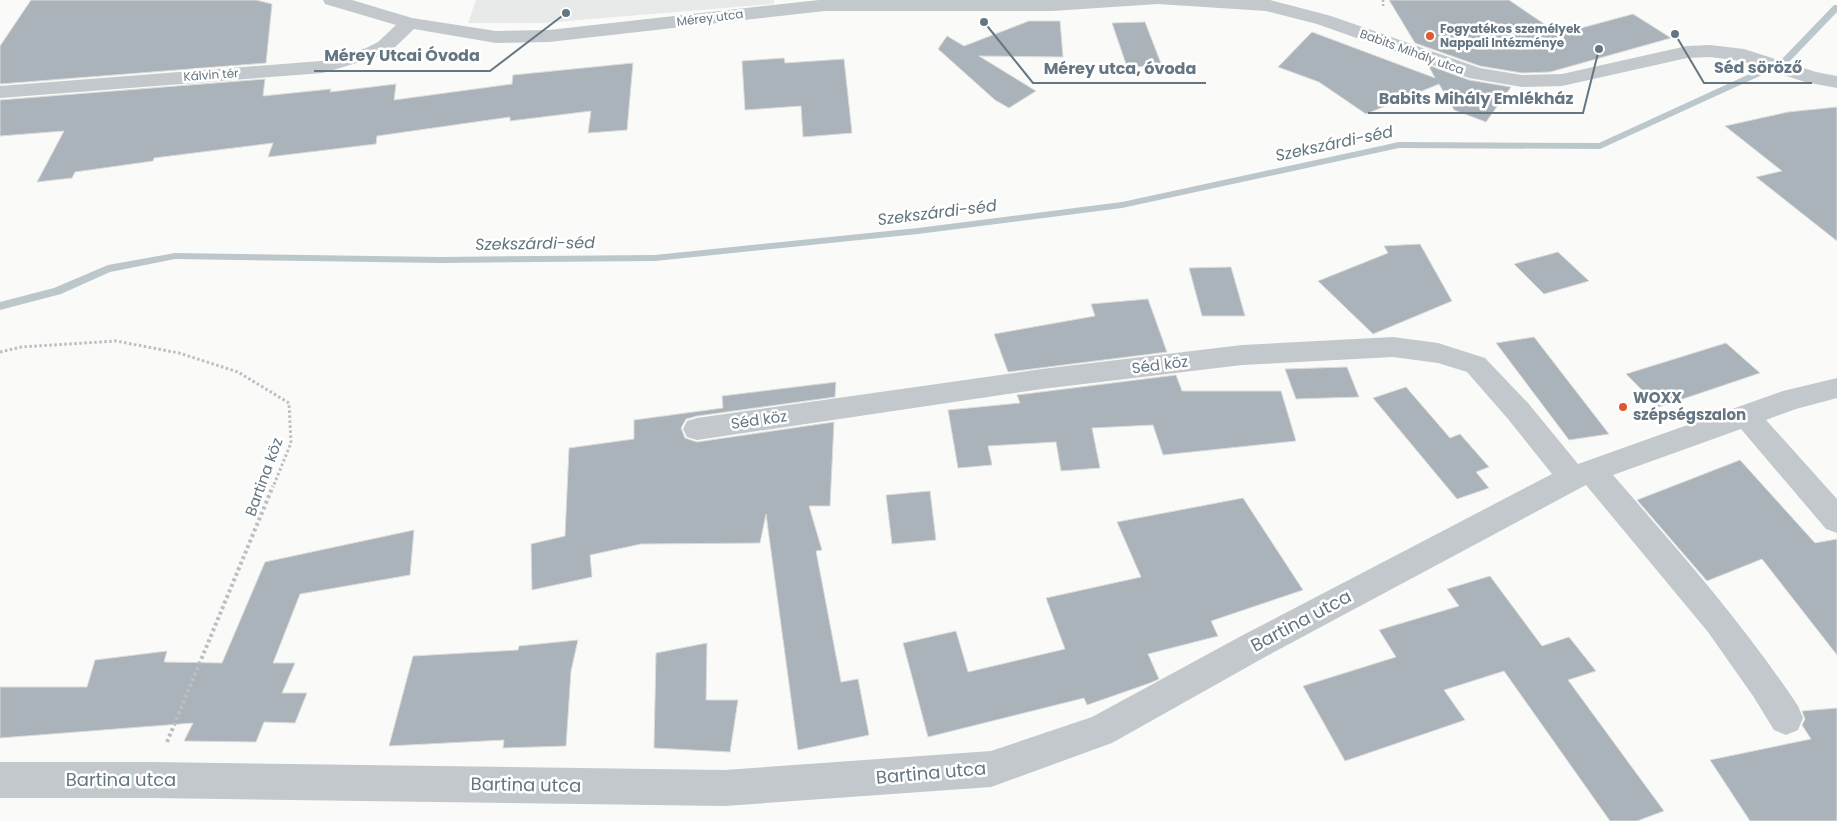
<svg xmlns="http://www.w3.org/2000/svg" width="1837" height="821" font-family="Poppins,sans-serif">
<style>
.built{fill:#e8e9e9}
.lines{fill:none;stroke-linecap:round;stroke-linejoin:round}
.stream{fill:#bbc7cb;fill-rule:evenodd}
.building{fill:#aab3b9;stroke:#dcdcda}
.path-far2{stroke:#bbbfc2;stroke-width:2.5;stroke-dasharray:2 2;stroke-linecap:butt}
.path-far1{stroke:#bbbfc2;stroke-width:3;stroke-dasharray:2.5 2.5;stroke-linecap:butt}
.path{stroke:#bbbfc2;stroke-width:4;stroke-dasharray:3 3;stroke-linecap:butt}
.minor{fill:#c3c8cc;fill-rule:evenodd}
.poi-dot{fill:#e4572e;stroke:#fff;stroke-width:2}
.labels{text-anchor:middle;stroke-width:5;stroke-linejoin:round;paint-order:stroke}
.far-street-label{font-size:12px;fill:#657683;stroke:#fff}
.far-poi-label{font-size:12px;font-weight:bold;fill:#657683;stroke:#fff;text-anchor:start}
.street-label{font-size:15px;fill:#657683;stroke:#fff}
.poi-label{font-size:15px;font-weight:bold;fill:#657683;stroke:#fff;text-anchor:start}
.water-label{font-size:16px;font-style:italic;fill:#60757c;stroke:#fff}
.near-street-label{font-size:18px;fill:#657683;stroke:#fff}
.leader{fill:none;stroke:#657683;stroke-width:2}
.callout-dot{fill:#657683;stroke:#fff;stroke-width:2}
.callout-label{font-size:16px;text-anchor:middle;font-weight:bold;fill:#657683;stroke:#fff;stroke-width:5;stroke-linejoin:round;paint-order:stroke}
</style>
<rect width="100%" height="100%" fill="#fafaf8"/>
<polygon class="built" points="476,0 774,0 774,4 543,23 468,23"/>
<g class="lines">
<polygon class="stream" points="1834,5 1837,5 1837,12 1788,63 1600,149 1399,148 1122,208 918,234 655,261 441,263 175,259 110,272 61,294 0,310 0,302 54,288 108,265 175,253 441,257 655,255 918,228 1122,202 1399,142 1599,143 1782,59"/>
</g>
<g class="building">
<polygon points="31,0 256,0 272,4 266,63 0,84 0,46"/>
<polygon points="1389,0 1509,0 1559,34 1633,14 1671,38 1550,72 1522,73 1480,66 1415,43"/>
<polygon points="1029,21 1060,21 1063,57 979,56 1036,91 1009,108 995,100 938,49 947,36 964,46"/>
<polygon points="1145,22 1162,66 1127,67 1112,23"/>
<polygon points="1312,32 1435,78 1428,65 1469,80 1511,87 1486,122 1454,110 1439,84 1366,114 1319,82 1278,67"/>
<polygon points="784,58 785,63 844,59 852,133 803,137 801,106 745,110 742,61"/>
<polygon points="633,63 627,130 588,133 591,111 510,121 510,117 377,136 376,144 268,157 273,143 154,158 153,161 75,172 72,178 37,182 64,131 0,136 0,100 265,79 263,96 331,89 330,92 396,84 394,100 512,84 513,75"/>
<polygon points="1837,107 1837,241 1756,177 1782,171 1725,126 1788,112"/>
<polygon points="1420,244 1452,301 1373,334 1318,281 1388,253 1384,246"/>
<polygon points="1558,252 1589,281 1544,294 1514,264"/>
<polygon points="1231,267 1245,316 1202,316 1189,268"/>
<polygon points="1148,299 1167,352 1008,372 994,334 1095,316 1091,304"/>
<polygon points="1534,337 1609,434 1569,440 1496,343"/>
<polygon points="1726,343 1760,373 1659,407 1626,374"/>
<polygon points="1347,367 1359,397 1296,399 1285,369"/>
<polygon points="1176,375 1182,391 1281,391 1296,441 1163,455 1153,425 1092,428 1100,468 1061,471 1056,442 988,446 992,465 958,468 948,410 1020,403 1017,395"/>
<polygon points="836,382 835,397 697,416 686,419 681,428 685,438 697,442 834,422 830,506 809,506 822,550 816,551 841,682 858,679 869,735 798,750 766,514 760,543 641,544 590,555 592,577 532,590 531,544 565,536 569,448 634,439 634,420 723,408 722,396"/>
<polygon points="1406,387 1450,438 1460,434 1489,467 1476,472 1489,488 1457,499 1373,398"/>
<polygon points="1740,460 1815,543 1837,539 1837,655 1762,559 1707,581 1637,500"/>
<polygon points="930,491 936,540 892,544 886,495"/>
<polygon points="1243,498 1303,590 1211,621 1218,636 1148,654 1159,679 1150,683 1087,705 1084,698 928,737 903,643 956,631 968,672 1065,649 1046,598 1141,577 1117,522"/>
<polygon points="414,530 410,575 300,594 273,663 295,663 282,693 307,693 295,723 264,722 256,742 184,741 193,723 0,738 0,687 87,687 95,660 167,651 164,662 222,663 265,562"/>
<polygon points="1490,576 1542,646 1569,637 1596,671 1568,680 1664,811 1637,821 1610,821 1504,671 1444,690 1465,720 1345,761 1303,686 1396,657 1379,630 1459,606 1447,589"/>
<polygon points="578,640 571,671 566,746 503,748 504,740 389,746 413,656 518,650 519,646"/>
<polygon points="707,643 706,700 738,700 730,752 654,748 656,653"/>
<polygon points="1837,708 1837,821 1750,821 1710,760 1811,739 1802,725 1805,719 1802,711"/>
</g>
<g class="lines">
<polyline class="path-far2" points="1383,0 1383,7"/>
<polyline class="path-far1" points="0,352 21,347 116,341 179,353 238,372 289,403 291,443 273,487"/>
<polyline class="path" points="167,742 273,486"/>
<g class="minor">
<polygon points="323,0 352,0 412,18 496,31 549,30 819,0 1270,0 1331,16 1480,68 1522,75 1562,74 1687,46 1710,45 1744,49 1816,72 1837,76 1837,88 1805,82 1741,61 1710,57 1687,58 1562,86 1522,87 1469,78 1317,24 1266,11 1158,4 1052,11 825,11 549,42 496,43 414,29 392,50 380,56 323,73 0,98 0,86 321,61 366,48 378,42 396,25 325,4"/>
<path d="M1393,337L1438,343L1485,358L1528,403L1578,464L1783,391L1837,378V398L1796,409L1766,420L1837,499V533L1826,529L1741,429L1613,475C1678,550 1743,623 1798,706L1803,718L1798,730L1786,735L1774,730L1753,696L1708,632L1586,485L1265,657L1112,743L991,787L724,806L152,798H0V762H152L724,770L991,751L1092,717L1243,635L1552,474L1508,419L1467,372L1438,363L1393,357L1242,365L1042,389L697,440L687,437L683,429L687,421L697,418L1042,369L1242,345Z"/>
</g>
</g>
<g class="poi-dot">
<circle cx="1430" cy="36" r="5"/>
<circle cx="1623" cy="407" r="5"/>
</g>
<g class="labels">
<g class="far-street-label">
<text transform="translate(710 18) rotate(-7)" y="4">Mérey utca</text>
<text transform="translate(1412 52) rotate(20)" y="4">Babits Mihály utca</text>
<text transform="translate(211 75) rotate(-4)" y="4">Kálvin tér</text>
</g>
<g class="far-poi-label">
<text x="1440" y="33">Fogyatékos személyek<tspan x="1440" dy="14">Nappali Intézménye</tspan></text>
</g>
<g class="street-label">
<text transform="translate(1160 365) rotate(-7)" y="5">Séd köz</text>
<text transform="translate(759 420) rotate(-8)" y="5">Séd köz</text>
<text transform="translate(264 477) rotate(-70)" y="5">Bartina köz</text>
</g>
<g class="poi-label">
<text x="1633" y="403">WOXX<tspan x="1633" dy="17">szépségszalon</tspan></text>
</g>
<g class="water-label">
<text transform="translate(1334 143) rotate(-12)" y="6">Szekszárdi-séd</text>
<text transform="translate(937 212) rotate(-7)" y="6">Szekszárdi-séd</text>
<text transform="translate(535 243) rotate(-1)" y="6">Szekszárdi-séd</text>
</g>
<g class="near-street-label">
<text transform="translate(1301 621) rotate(-28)" y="6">Bartina utca</text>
<text transform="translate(931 773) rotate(-5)" y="6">Bartina utca</text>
<text x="121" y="786">Bartina utca</text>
<text transform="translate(526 785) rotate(1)" y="6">Bartina utca</text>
</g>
</g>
<path class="leader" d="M566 13L490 71H314M1675 34L1704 83H1812M984 22L1033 83H1206M1599 49L1583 113H1368"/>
<g class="callout-dot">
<circle cx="566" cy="13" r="5"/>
<circle cx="1675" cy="34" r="5"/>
<circle cx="984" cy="22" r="5"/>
<circle cx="1599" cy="49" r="5"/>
</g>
<g class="callout-label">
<text x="402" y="61">Mérey Utcai Óvoda</text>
<text x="1758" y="73">Séd söröző</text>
<text x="1120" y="74">Mérey utca, óvoda</text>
<text x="1476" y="104">Babits Mihály Emlékház</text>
</g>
</svg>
